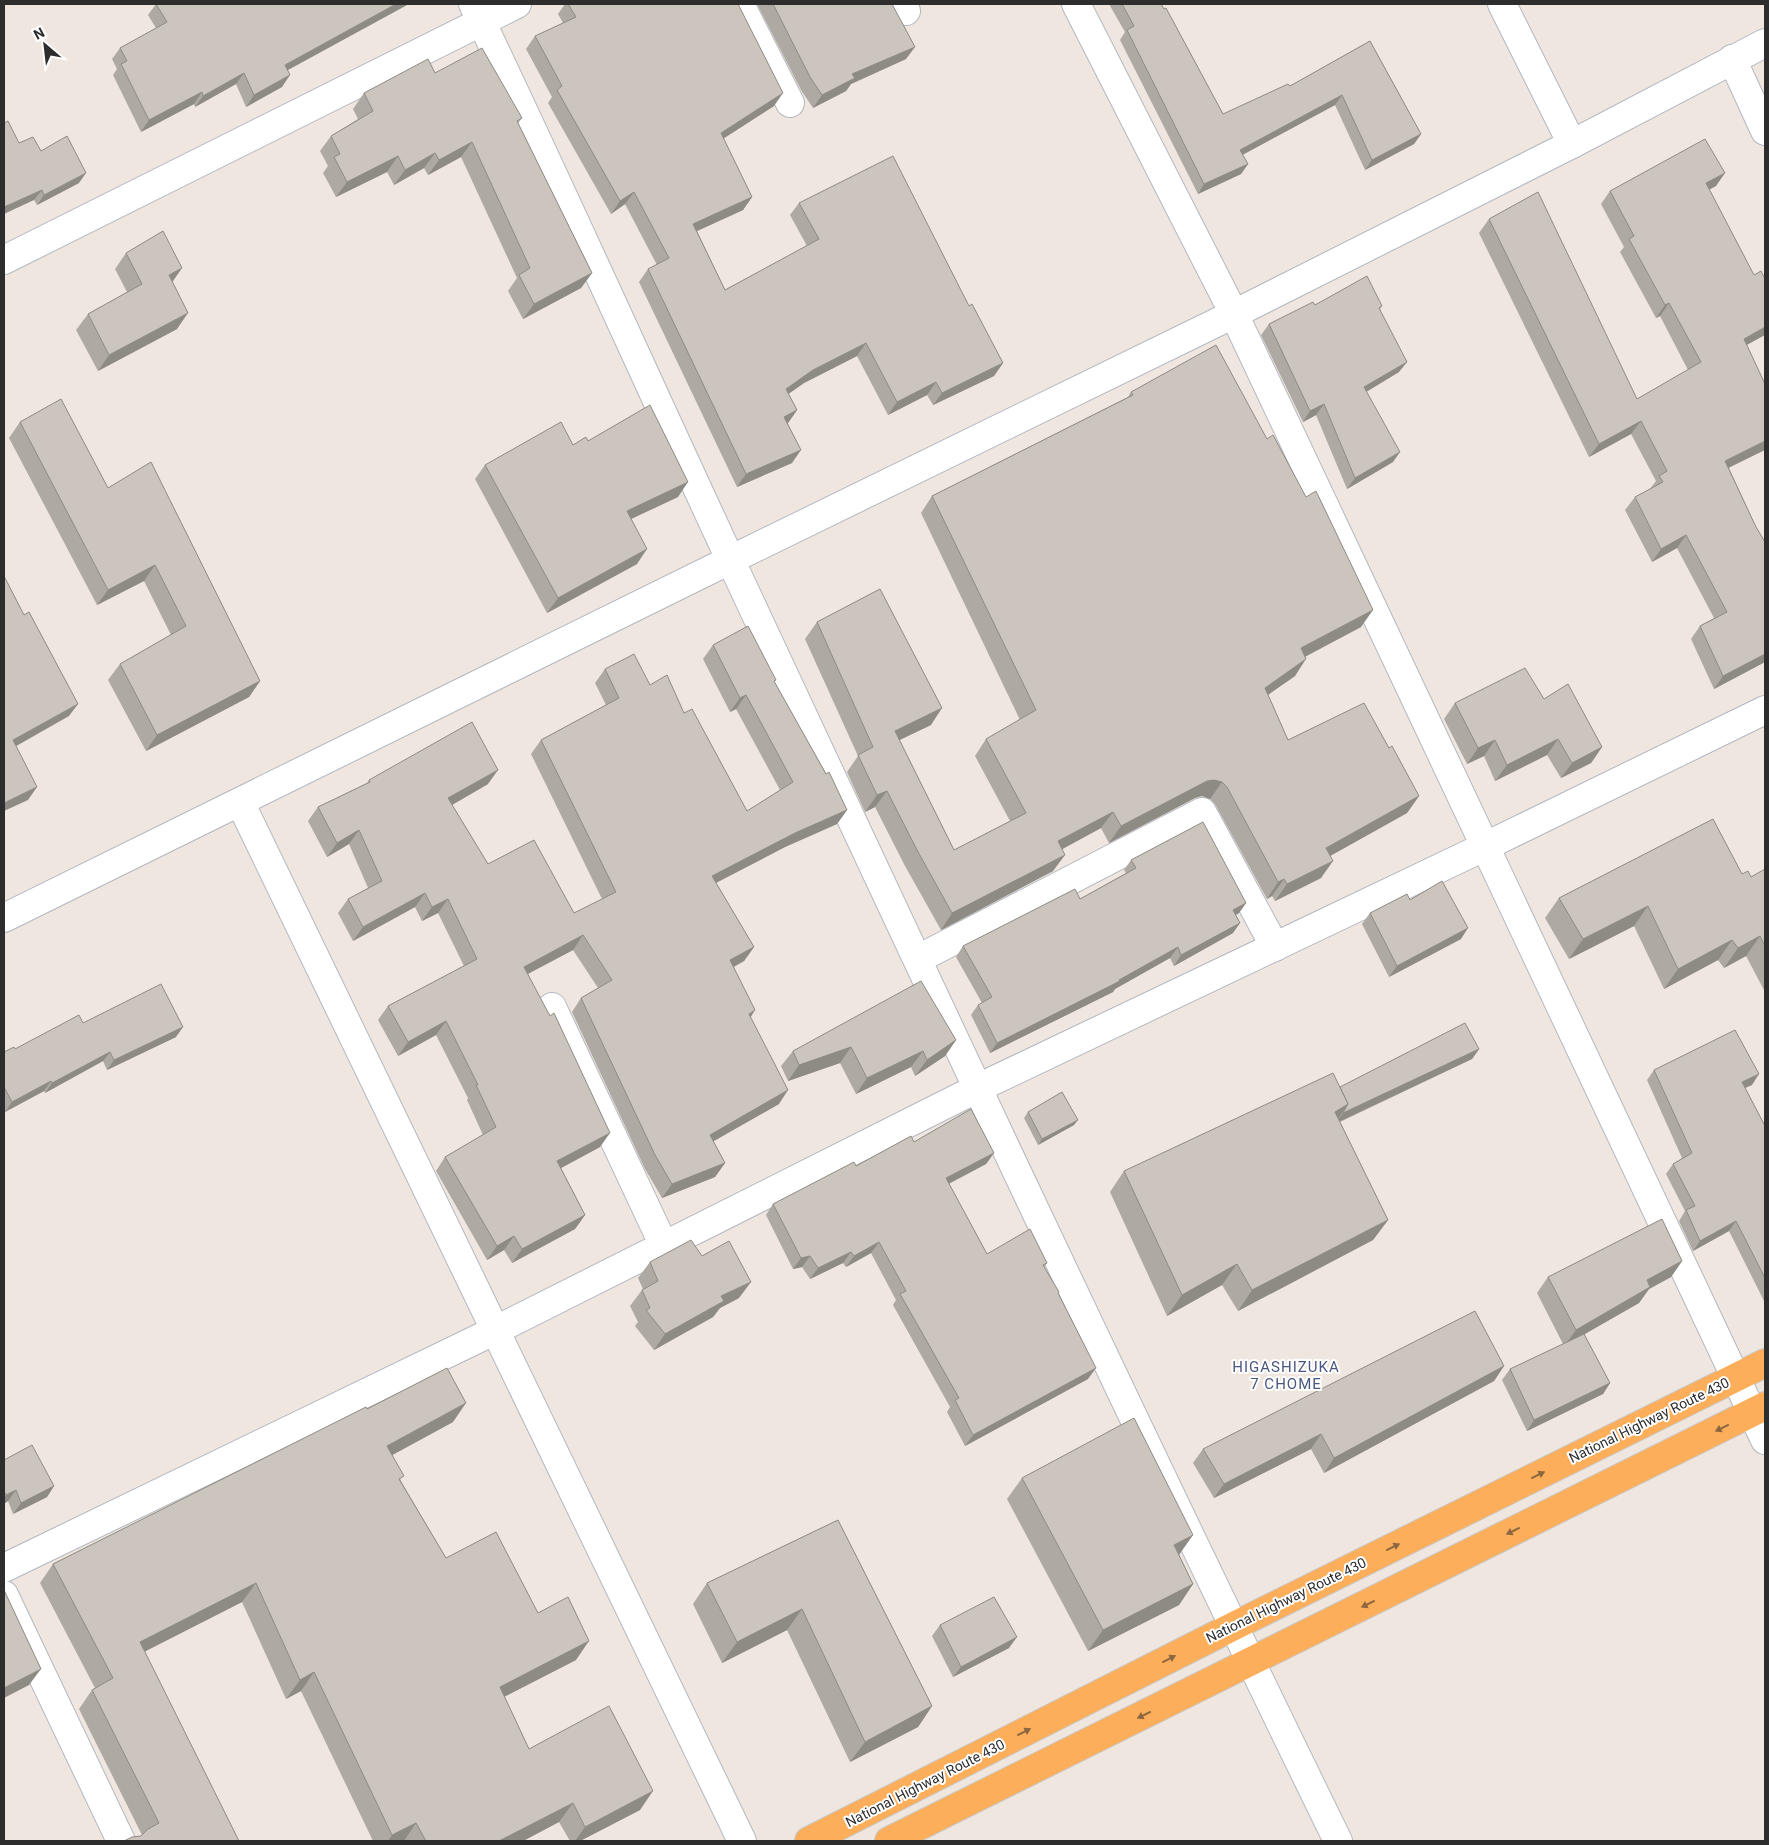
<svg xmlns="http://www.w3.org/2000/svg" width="1769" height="1845" font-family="Roboto,sans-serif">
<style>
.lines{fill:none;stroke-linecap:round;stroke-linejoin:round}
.minor-casing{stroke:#b3b7c1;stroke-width:30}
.tertiary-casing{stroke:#b3b7c1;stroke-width:30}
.trunk-casing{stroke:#c8c8c8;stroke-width:30}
.minor{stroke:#fff;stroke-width:28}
.tertiary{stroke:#fff;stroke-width:28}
.trunk{stroke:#fcae5a;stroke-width:28}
.wall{fill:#afa9a3}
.shaded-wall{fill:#8e8a84}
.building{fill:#cbc5bd;stroke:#8e8a84}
.oneway{fill:#8a6741}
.labels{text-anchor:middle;stroke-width:4;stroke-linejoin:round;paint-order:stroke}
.street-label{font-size:14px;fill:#2d2d2d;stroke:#fff}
.neighbourhood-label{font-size:15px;letter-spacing:1px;fill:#4a5881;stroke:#fff}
</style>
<rect width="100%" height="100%" fill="#efe7df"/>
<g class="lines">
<defs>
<g id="minor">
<path d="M473,4C561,188 644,374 730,559C930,988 1130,1416 1338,1841"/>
<polyline points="740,4 790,103"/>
<polyline points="902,4 906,11"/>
<polyline points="1076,4 1234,314 1765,1440"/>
<polyline points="1732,59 1765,131"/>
<polyline points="4,260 517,4"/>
<polyline points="240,802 742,1841"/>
<polyline points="918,959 1202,812 1275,947"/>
<polyline points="552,1007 664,1246"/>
<polyline points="4,1568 496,1330 978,1088 1486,846 1765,710"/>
<polyline points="4,1595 121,1841"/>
</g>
<g id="tertiary">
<polyline points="1502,4 1572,144"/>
<polyline points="4,918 730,560 1234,314 1572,144 1765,43"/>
</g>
<g id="trunk">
<polyline points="809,1841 1234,1626 1765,1363"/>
<polyline points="889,1841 1765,1406"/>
</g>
</defs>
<use href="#minor" class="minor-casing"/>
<use href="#tertiary" class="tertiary-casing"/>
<use href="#trunk" class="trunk-casing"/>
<use href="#minor" class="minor"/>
<use href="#tertiary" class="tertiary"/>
<use href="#trunk" class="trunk"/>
</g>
<g class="wall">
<polygon points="156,4 288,70 282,87 246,107 236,84 195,107 194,104 141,132 113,75 117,69 112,59 120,48 156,28 148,15"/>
<polygon points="565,4 738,4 774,106 723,138 752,197 743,210 697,231 725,290 807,246 790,215 799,203 969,306 1003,363 994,376 933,405 927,395 888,415 857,356 804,383 788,394 797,410 788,423 792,463 737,487 639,282 648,269 657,265 625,204 611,214 548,103 552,97 526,49 535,36 563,23 558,14"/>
<polygon points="757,4 892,4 906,59 851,84 846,91 813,108 801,90"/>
<polygon points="1109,4 1161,4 1223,114 1290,86 1370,41 1421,134 1414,144 1365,170 1335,105 1242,155 1248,164 1241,174 1198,194 1120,40 1125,32"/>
<polygon points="435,73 522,118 518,123 592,273 581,288 523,319 508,291 517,278 461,157 428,175 424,168 394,185 387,172 336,197 323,173 328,166 320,151 331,136 358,119 353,109 364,93"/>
<polygon points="19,143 41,151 79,183 37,205 34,200"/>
<polygon points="1716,186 1709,190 1747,346 1729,468 1756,527 1765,542 1765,662 1714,689 1691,639 1700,626 1714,618 1677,548 1652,562 1625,510 1635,497 1650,489 1656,481 1631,434 1589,457 1479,233 1489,219 1637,399 1688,370 1660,316 1656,318 1620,252 1624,247 1601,204 1610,191"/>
<polygon points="126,253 172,282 177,329 98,371 76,330 88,314 127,292 115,269"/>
<polygon points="1315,305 1382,306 1380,309 1399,372 1366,392 1393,462 1347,489 1316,415 1303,422 1261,335 1269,324"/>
<polygon points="1131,392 1361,627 1305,657 1295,676 1268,695 1288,740 1389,748 1419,796 1407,813 1330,856 1321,878 1275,901 1272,896 1267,899 1215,804 1210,799 1202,796 1195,798 1109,843 1101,828 1062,849 1053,871 941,930 905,866 875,807 865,812 847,772 858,756 805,639 817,622 931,725 899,740 954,850 1010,821 975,756 986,739 1020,720 921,513 932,496 1128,397"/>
<polygon points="20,422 108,488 260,681 249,697 146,751 108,680 120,664 171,635 144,581 97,605 9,438"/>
<polygon points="588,441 678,497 631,519 637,564 547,613 475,479 485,465 573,445"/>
<polygon points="713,645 774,682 847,810 837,824 785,847 716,883 754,947 744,961 734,967 779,1104 713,1141 725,1163 715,1177 662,1198 645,1169 572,1012 581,998 598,988 573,950 528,974 600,1147 561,1168 585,1215 575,1229 512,1263 504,1250 487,1260 436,1171 445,1157 483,1135 467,1100 468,1098 436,1035 398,1056 378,1020 388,1006 464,966 438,913 422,921 415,907 353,941 338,913 348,899 368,888 349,844 327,857 308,821 318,807 367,783 369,780 488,784 452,805 488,864 574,913 602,899 531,754 541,740 606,705 595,683 605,669 650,685 684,713 747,811 780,790 736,709 730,712 703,659"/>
<polygon points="1544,699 1602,747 1591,763 1561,778 1547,755 1495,781 1484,756 1467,764 1444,719 1455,703"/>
<polygon points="1131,860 1246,903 1239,913 1236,915 1233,933 1174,966 1170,958 1115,989 1113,992 990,1053 971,1015 978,1005 982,1003 956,957 963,946 1080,899 1126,873 1124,870"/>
<polygon points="1765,869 1765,992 1746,956 1724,968 1718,960 1664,989 1634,926 1569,959 1545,918 1559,898 1742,874 1751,877"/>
<polygon points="1410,900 1461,939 1389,977 1362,924 1370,913"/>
<polygon points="83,1023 176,1037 107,1070 103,1061 45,1093 44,1091 5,1112 4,1110 4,1052 15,1049"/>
<polygon points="956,1040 945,1056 915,1076 911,1067 856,1094 840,1063 788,1081 781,1066 793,1051"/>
<polygon points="1479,1049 1472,1059 1340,1122 1388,1220 1373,1240 1238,1311 1222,1285 1167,1316 1110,1192 1124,1171 1340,1087"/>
<polygon points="1654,1070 1752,1085 1745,1088 1765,1126 1765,1303 1729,1231 1693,1251 1679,1221 1685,1211 1666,1174 1673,1164 1682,1158 1647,1080"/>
<polygon points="1028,1112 1074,1125 1038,1145 1024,1118"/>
<polygon points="914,1142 994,1153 986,1164 949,1184 987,1254 1047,1263 1044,1267 1058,1293 1088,1379 965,1446 947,1412 950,1407 893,1305 896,1300 871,1253 846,1267 843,1263 810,1279 802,1267 793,1269 766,1215 773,1204 856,1166"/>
<polygon points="702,1256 739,1298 720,1308 713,1317 654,1350 635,1326 638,1322 630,1306 642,1290 643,1289 638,1278 650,1262"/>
<polygon points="1682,1261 1671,1277 1649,1289 1639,1303 1584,1334 1610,1383 1603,1394 1527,1431 1502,1380 1510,1369 1563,1344 1537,1293 1548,1277"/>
<polygon points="1504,1366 1494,1381 1324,1473 1311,1449 1214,1498 1193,1463 1203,1449"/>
<polygon points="367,1409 453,1422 392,1455 401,1481 446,1558 538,1613 576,1660 504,1697 529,1749 640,1810 580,1841 570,1841 559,1822 523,1841 373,1841 301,1691 286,1699 242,1602 144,1652 239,1841 141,1836 142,1835 79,1709 92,1690 95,1688 40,1583 53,1564"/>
<polygon points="4,1460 54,1486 47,1497 13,1514 8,1501 4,1504"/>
<polygon points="1022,1478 1179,1555 1193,1584 1179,1605 1088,1651 1007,1499"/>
<polygon points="838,1520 932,1706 918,1727 850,1762 787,1630 722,1663 693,1604 707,1583"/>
<polygon points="940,1625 1009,1648 953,1677 932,1636"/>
</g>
<g class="shaded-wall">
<polygon points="396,4 409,4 277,76 285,65"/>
<polygon points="915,47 906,59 851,84 846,91 813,108 822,95 852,74"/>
<polygon points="244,73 236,84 195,107 203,96"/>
<polygon points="290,75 282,87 246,107 254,95"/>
<polygon points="202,92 194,104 141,132 149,120"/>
<polygon points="783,93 774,106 712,146 721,133"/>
<polygon points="1342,95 1335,105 1233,160 1240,150"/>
<polygon points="1421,134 1414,144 1365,170 1372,160"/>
<polygon points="472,142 461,157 428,175 439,160"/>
<polygon points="435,153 424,168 394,185 405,170"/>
<polygon points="398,156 387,172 336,197 347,182"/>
<polygon points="1248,164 1241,174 1198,194 1204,184"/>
<polygon points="86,173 79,183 37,205 44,195"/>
<polygon points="1725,173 1716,186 1696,196 1706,183"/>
<polygon points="42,190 34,200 4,214 4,207"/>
<polygon points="634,192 625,204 611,214 620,201"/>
<polygon points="752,197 743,210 684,237 693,224"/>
<polygon points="182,268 171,284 169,275"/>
<polygon points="592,273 581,288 523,319 534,304"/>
<polygon points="1669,303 1660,316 1656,318 1665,305"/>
<polygon points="188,313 177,329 98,371 109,355"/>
<polygon points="1765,327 1765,335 1734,352 1744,339"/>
<polygon points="866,343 857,356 804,383 777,402 786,389 813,370"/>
<polygon points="1407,362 1399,372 1356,398 1364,387"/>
<polygon points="1003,363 994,376 933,405 942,393"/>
<polygon points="936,382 927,395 888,415 897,402"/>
<polygon points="1324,404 1316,415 1303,422 1310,411"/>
<polygon points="797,410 788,423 775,430 784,417"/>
<polygon points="1641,421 1631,434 1589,457 1599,444"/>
<polygon points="1765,441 1765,450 1716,474 1725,461"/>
<polygon points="801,450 792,463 737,487 746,474"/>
<polygon points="1400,452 1393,462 1347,489 1355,478"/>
<polygon points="688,482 678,497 616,526 627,511"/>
<polygon points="1686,535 1677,548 1652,562 1661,549"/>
<polygon points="647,549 637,564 547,613 558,598"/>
<polygon points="155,565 144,581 97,605 108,590"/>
<polygon points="1373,610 1361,627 1289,665 1301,648"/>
<polygon points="1765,654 1765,662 1714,689 1723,676"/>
<polygon points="1306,659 1295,676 1253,705 1265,688"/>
<polygon points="260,681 249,697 146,751 157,735"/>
<polygon points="746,695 736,709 730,712 740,698"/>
<polygon points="78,704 69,716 4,753 13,740"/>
<polygon points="942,708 931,725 883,748 895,731"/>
<polygon points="1558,739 1547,755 1495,781 1507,765"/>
<polygon points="1495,740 1484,756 1467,764 1478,748"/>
<polygon points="1602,747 1591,763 1561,778 1572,763"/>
<polygon points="498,770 488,784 438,813 448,798"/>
<polygon points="1214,780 1222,782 1210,799 1202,796 1195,798 1109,843 1121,826 1207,781"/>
<polygon points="37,787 28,800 4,811 4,803"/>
<polygon points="887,791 875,807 865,812 877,795"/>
<polygon points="1419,796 1407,813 1314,865 1326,848"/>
<polygon points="847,810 837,824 785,847 702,890 712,876 795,833"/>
<polygon points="1113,812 1101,828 1046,858 1058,841"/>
<polygon points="359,830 349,844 327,857 337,843"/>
<polygon points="1065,855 1053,871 941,930 952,913"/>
<polygon points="1333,861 1321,878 1275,901 1287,884"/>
<polygon points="1284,879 1272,896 1267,899 1278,882"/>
<polygon points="425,893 415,907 353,941 363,927"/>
<polygon points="448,899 438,913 422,921 432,907"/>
<polygon points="1246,903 1239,913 1226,920 1233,910"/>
<polygon points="1648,906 1634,926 1569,959 1583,939"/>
<polygon points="1240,923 1233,933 1174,966 1181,955"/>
<polygon points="1468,928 1461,939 1389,977 1397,966"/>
<polygon points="583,935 573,950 514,981 524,967"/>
<polygon points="1760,936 1746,956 1724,968 1738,948"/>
<polygon points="1732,940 1718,960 1664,989 1678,969"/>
<polygon points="754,947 744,961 720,974 730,960"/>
<polygon points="1178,947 1170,958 1115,989 1113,992 990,1053 997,1043 1119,980"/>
<polygon points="755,1010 746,1025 749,1014"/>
<polygon points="446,1021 436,1035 398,1056 408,1042"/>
<polygon points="183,1027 176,1037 107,1070 114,1060"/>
<polygon points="956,1040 945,1056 915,1076 927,1060"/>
<polygon points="851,1047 840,1063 788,1081 799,1065"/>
<polygon points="1479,1049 1472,1059 1336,1123 1343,1113"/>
<polygon points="923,1051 911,1067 856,1094 867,1078"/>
<polygon points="110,1052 103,1061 45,1093 52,1083"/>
<polygon points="1759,1074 1752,1085 1735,1092 1742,1082"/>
<polygon points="51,1081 44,1091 5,1112 12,1102"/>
<polygon points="788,1090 779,1104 700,1149 710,1135"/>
<polygon points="1348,1104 1334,1125 1335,1112"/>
<polygon points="1078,1120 1074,1125 1038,1145 1042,1139"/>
<polygon points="610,1133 600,1147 548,1175 557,1161"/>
<polygon points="994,1153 986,1164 938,1189 946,1178"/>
<polygon points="725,1163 715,1177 662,1198 672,1184"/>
<polygon points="585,1215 575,1229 512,1263 522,1249"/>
<polygon points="1388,1220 1373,1240 1238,1311 1252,1290"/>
<polygon points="1736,1221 1729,1231 1693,1251 1700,1241"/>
<polygon points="514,1236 504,1250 487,1260 497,1246"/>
<polygon points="879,1242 871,1253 846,1267 854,1256"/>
<polygon points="851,1252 843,1263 810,1279 818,1268"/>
<polygon points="810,1256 802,1267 793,1269 801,1258"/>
<polygon points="1682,1261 1671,1277 1649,1289 1639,1303 1564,1346 1576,1330 1647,1280"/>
<polygon points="1237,1264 1222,1285 1167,1316 1182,1295"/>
<polygon points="751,1282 739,1298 720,1308 713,1317 654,1350 665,1334 721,1296"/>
<polygon points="1504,1366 1494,1381 1324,1473 1334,1458"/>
<polygon points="1096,1368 1088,1379 965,1446 973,1435"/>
<polygon points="1610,1383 1603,1394 1527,1431 1534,1420"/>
<polygon points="466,1403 453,1422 374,1465 387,1446"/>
<polygon points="1321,1434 1311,1449 1214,1498 1224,1484"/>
<polygon points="54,1486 47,1497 13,1514 21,1503"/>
<polygon points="16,1490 8,1501 4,1504 4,1499 6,1495"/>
<polygon points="1193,1535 1179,1555 1174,1545"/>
<polygon points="256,1583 242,1602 126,1661 140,1642"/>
<polygon points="1193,1584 1179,1605 1088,1651 1103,1630"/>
<polygon points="802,1609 787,1630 722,1663 737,1642"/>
<polygon points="1017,1637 1009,1648 953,1677 961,1667"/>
<polygon points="589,1641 576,1660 486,1706 500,1687"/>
<polygon points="41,1669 29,1685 4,1698 4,1688"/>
<polygon points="314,1672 301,1691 286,1699 300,1680"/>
<polygon points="932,1706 918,1727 850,1762 865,1742"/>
<polygon points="653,1791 640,1810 580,1841 575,1841 585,1827"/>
<polygon points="573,1803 559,1822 523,1841 499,1841"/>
<polygon points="416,1823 404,1841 388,1841 392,1835"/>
</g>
<g class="building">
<polygon points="156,4 396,4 285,65 290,75 254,95 244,73 203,96 202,92 149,120 121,64 127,61 120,48 167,22"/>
<polygon points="568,4 738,4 783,93 721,133 752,197 693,224 725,290 819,239 799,203 893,156 969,306 972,304 1003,363 942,393 936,382 897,402 866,343 813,370 786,389 797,410 784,417 801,450 746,474 648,269 669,258 634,192 620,201 557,90 562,86 535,36 576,17"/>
<polygon points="773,4 892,4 915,47 852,74 855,78 822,95 810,77"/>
<polygon points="1122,4 1161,4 1164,9 1166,8 1223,114 1288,84 1290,86 1370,41 1421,134 1372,160 1342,95 1240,150 1248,164 1204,184 1127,30 1134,26"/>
<polygon points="482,48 522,118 517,121 592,273 534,304 519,275 530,268 472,142 439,160 435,153 405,170 398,156 347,182 334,157 340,154 331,136 373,111 364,93 428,59 435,73"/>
<polygon points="8,121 19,143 33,137 41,151 67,136 86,173 44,195 42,190 4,207 4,123"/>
<polygon points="1705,139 1725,173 1706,183 1754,275 1761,271 1765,279 1765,327 1744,339 1765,384 1765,441 1725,461 1756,527 1765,542 1765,654 1723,676 1700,626 1727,612 1686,535 1661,549 1635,497 1663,482 1659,476 1667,471 1641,421 1599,444 1489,219 1538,192 1637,399 1701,362 1669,303 1665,305 1629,239 1634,236 1610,191"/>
<polygon points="163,231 182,268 169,275 188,313 109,355 88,314 142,284 126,253"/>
<polygon points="1367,276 1382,306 1379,308 1407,362 1364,387 1400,452 1355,478 1324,404 1310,411 1269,324 1313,302 1315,305"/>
<polygon points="1216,345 1267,439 1273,435 1306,497 1316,491 1373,610 1301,648 1306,659 1265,688 1288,740 1364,703 1389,748 1392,746 1419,796 1326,848 1333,861 1287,884 1284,879 1278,882 1227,787 1222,782 1214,780 1207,781 1121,826 1113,812 1058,841 1065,855 952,913 917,850 887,791 877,795 858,755 873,747 817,622 880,589 942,708 895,731 954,850 1026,813 986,739 1036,710 932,496 1133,395 1131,392"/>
<polygon points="61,399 108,488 151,462 260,681 157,735 120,664 186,626 155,565 108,590 20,422"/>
<polygon points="650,405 688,482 627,511 647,549 558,598 485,465 561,422 573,445 586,437 588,441"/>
<polygon points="4,576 24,615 29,612 78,704 13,740 37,787 4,803"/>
<polygon points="748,626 776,680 774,681 826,774 829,772 847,810 795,833 712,876 754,947 730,960 755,1010 749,1014 788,1090 710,1135 725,1163 672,1184 655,1155 581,998 612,980 583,935 524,967 550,1016 554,1013 610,1133 557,1161 585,1215 522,1249 514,1236 497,1246 445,1157 496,1127 476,1085 478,1085 446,1021 408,1042 388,1006 477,959 448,899 432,907 425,893 363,927 348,899 382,881 359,830 337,843 318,807 370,782 369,780 472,722 498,770 448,798 488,864 534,840 574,913 616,892 541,740 619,698 605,669 634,654 650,685 667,675 684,713 692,709 747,811 793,782 746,695 740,698 713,645"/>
<polygon points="1525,668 1544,699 1568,684 1602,747 1572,763 1558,739 1507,765 1495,740 1478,748 1455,703"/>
<polygon points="1713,819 1742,874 1748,871 1751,877 1765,869 1765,946 1760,936 1738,948 1732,940 1678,969 1648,906 1583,939 1559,898"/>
<polygon points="1203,822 1246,903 1233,910 1240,923 1181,955 1178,947 1119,980 1120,981 997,1043 978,1005 992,997 963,946 1075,889 1080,899 1136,868 1131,860"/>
<polygon points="1442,881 1468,928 1397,966 1370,913 1407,894 1410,900"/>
<polygon points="921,981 956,1040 927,1060 923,1051 867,1078 851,1047 799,1065 793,1051"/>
<polygon points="161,984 183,1027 114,1060 110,1052 52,1083 51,1081 12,1102 4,1087 4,1052 14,1047 15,1049 79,1015 83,1023"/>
<polygon points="1465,1023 1479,1049 1343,1113 1348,1104 1340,1087"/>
<polygon points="1735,1030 1759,1074 1742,1082 1765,1126 1765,1278 1736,1221 1700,1241 1686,1210 1695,1206 1673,1164 1692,1153 1654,1070"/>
<polygon points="1333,1073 1348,1104 1335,1112 1388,1220 1252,1290 1237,1264 1182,1295 1124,1171"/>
<polygon points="1062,1092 1078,1120 1042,1139 1028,1112"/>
<polygon points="971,1109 994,1153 946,1178 987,1254 1030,1229 1047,1263 1043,1265 1059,1292 1058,1293 1096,1368 973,1435 955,1400 959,1398 900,1294 906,1291 879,1242 854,1256 851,1252 818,1268 810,1256 801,1258 773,1204 854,1162 856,1166 911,1136 914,1142"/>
<polygon points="1662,1219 1682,1261 1647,1280 1650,1287 1576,1330 1548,1277"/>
<polygon points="691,1240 702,1256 729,1241 751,1282 721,1296 724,1301 665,1334 646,1310 650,1308 642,1290 658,1281 650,1262"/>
<polygon points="1475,1311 1504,1366 1334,1458 1321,1434 1224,1484 1203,1449"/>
<polygon points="1584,1334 1610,1383 1534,1420 1510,1369"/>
<polygon points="447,1368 466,1403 387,1446 404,1476 399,1479 446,1558 496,1532 538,1613 568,1597 589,1641 500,1687 529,1749 609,1706 653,1791 585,1827 573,1803 499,1841 426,1841 416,1823 392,1835 314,1672 300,1680 256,1583 140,1642 239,1841 124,1841 132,1837 141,1836 148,1829 159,1823 92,1690 113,1678 53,1564 366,1407 367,1409"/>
<polygon points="1134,1418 1193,1535 1174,1545 1193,1584 1103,1630 1022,1478"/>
<polygon points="32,1445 54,1486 21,1503 16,1490 6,1495 4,1491 4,1460"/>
<polygon points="838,1520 932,1706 865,1742 802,1609 737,1642 707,1583"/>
<polygon points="4,1590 41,1669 4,1688"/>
<polygon points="994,1597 1017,1637 961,1667 940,1625"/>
</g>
<defs><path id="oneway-solid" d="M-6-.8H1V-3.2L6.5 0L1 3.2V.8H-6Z" transform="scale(1.25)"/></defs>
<g class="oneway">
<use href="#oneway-solid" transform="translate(1722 1428) rotate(154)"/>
<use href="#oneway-solid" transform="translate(1538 1475) rotate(-26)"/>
<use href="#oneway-solid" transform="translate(1513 1531) rotate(154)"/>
<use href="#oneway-solid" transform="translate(1393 1547) rotate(-26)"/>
<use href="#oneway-solid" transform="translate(1368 1604) rotate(154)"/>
<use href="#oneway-solid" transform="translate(1169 1659) rotate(-27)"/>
<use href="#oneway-solid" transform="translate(1144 1715) rotate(154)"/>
<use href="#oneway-solid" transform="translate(1024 1732) rotate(-27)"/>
</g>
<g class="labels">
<g class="street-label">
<text transform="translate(1649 1420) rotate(-26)" y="5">National Highway Route 430</text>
<text transform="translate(1286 1600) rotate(-26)" y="5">National Highway Route 430</text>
<text transform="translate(925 1783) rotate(-27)" y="5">National Highway Route 430</text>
</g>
<g class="neighbourhood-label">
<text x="1286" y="1372">HIGASHIZUKA<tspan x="1286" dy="17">7 CHOME</tspan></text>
</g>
</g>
<rect width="1769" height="1845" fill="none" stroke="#2d2d2d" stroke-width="10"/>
<g transform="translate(45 45) rotate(332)" stroke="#ffffff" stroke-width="4" paint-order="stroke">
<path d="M0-4L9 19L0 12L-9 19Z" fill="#2d2d2d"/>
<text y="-8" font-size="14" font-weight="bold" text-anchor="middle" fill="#2d2d2d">N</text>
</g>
</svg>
